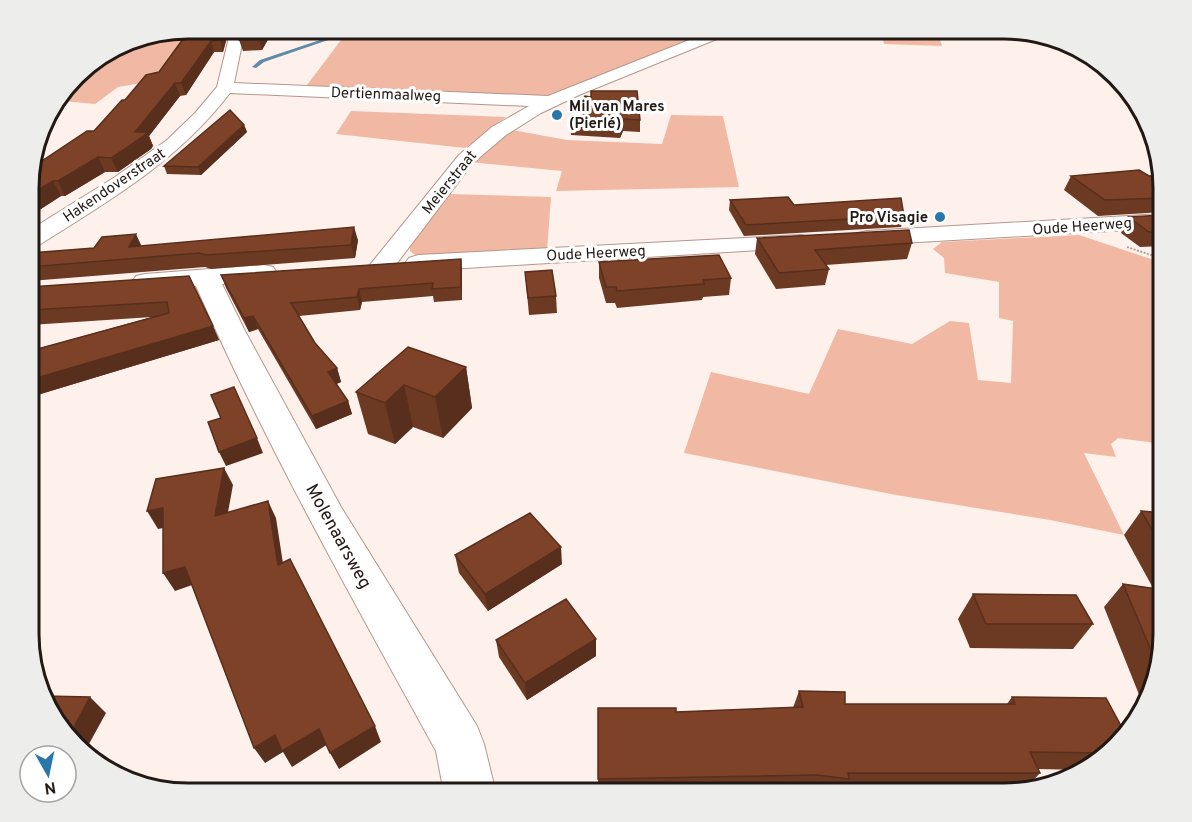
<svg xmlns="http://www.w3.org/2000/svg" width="1192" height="822" font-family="Overpass,sans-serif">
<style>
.green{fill:#f1b9a3}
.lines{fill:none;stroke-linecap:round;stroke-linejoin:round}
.stream{fill:#6189a8;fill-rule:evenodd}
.street-casing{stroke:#b4978c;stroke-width:2}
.path{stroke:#aca09b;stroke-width:2;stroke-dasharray:2 1.5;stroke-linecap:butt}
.street{fill:#fff;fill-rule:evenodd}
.wall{fill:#6c3922}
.shaded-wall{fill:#582e1c}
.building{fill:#7e4228;stroke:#582e1c;stroke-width:1.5}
.poi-dot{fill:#2977a9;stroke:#fff;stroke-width:2}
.labels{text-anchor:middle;stroke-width:6;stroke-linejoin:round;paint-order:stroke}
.far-street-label{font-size:15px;fill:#231914;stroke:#fff}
.far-poi-label{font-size:15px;font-weight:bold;fill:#231914;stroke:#fff;text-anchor:start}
.street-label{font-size:18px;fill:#231914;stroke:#fff}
.rim{fill:none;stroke:#231914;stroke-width:3}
</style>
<rect width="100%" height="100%" fill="#fef1ec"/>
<g class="green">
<polygon points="188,29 231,29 224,49 212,50 209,61 164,64 153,81 118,87 95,104 63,101 51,106 83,68 136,37"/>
<polygon points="349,29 720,29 543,98 304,89 341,40 323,39 335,31"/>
<polygon points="881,29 937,29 942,46 884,44"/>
<polygon points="351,111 506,117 465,148 336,134"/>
<polygon points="671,115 723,116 739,187 556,191 562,171 470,162 507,129 567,140 662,144"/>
<polygon points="450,194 551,197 547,251 418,257 410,251 410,244"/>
<polygon points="1079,235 1163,263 1163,444 1118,438 1111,444 1116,457 1084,453 1124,535 1050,520 896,495 684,453 711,372 809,394 838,329 912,344 950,321 969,323 978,380 1011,383 1013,321 999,318 999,282 945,273 944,258 933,249 942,242"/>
</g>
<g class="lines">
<polygon class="stream" points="363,29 367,29 364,35 334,38 264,62 256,68 252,67 260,60 332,36 361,33"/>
<defs>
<g id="street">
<path d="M231,29H245L234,83L548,96L717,29H736L734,32L579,95L541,113L506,135L473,163L391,271L382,274L373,271L369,266L459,155L492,127L529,106L230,93C177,162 110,200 39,245L30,247V230L115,177L167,140L195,113L217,87Z"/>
<polygon points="1163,214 1163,228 867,245 858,243 855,238 858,233 867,231"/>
<polygon points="801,235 810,237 813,242 810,247 418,271 409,268 405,263 409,258 418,255"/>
<path d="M264,265L273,267L277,273L273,279L222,284L245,331L341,507L477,726L484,744L496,793H444L436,751C352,598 266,446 196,286L145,290L136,288L132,282L136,276L145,274Z"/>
</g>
</defs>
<use href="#street" class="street-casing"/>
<polyline class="path" points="1127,247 1163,259"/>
<use href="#street" class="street"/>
</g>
<g class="wall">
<polygon points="188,28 229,29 223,52 214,52 186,95 180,96 149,136 153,146 151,149 118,172 105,172 65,196 61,196 30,216 30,169 94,131 125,100 159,72 189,30 178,30"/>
<polygon points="274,29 262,50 243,51 239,40"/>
<polygon points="585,96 640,120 640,132 623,131 620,138 571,135 570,122"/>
<polygon points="244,125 247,132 201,175 167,174 164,166"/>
<polygon points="1071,176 1149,176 1163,178 1163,212 1098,216 1064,190"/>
<polygon points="730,200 794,205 904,216 901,227 744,236 729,210"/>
<polygon points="1163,215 1163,246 1140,247 1121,233 1129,217"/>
<polygon points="757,238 912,243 907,259 826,265 829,269 825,285 776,289 755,254"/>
<polygon points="358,240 355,258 211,269 205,267 30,281 30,253 142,246"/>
<polygon points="461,259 462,271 462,300 434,302 433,296 362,302 360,310 299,316 315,343 337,368 341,382 336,384 348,401 352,414 316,429 258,329 249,332 226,288 221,275"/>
<polygon points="599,262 731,278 729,295 703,297 702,300 617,308 615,303 606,303 599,278"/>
<polygon points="525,272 556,296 557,313 529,315"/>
<polygon points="189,276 219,340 34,396 30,391 30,351 152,317 30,325 30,287"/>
<polygon points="466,367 472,408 443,438 413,427 395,444 368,434 356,392"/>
<polygon points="1141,511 1163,513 1163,644 1142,702 1104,607 1123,584 1153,588 1124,535"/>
<polygon points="455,555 562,564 488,611 459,573"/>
<polygon points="973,594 1093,624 1073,649 970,648 958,619"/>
<polygon points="496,640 596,656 527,700 499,657"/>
<polygon points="799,691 845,704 1007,704 1012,697 1126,735 1084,770 1038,769 1040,773 1025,789 1019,790 843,790 841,793 822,793 809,792 722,793 598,793 598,708 676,712 793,708"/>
</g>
<g class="shaded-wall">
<polygon points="223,29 229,29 223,52 220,40"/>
<polygon points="265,29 274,29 262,50 259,39"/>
<polygon points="211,41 214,52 186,95 181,83"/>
<polygon points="175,83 180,96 149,136 153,146 151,149 118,172 111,158 135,132"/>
<polygon points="624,119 623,131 620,138 621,126"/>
<polygon points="244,125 247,132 201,175 198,167"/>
<polygon points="98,157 105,172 65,196 58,181"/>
<polygon points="53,181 61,196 30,216 30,195"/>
<polygon points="354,227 358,240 355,258 351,245"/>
<polygon points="136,234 142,247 129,247"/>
<polygon points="461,259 462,271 462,300 461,287"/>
<polygon points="359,289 362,302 360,310 357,297"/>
<polygon points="253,316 258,329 249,332 244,318"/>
<polygon points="213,326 219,340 34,396 30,391 30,380"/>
<polygon points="466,367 472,408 443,438 435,397"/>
<polygon points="337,368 341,382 332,386 328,372"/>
<polygon points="404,385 413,427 395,444 385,403"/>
<polygon points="348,401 352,414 316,429 312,416"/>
<polygon points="257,438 263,453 226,466 219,452"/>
<polygon points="224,468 233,485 224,534 215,516"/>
<polygon points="268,501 276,518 286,583 278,565"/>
<polygon points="163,508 174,526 158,529 147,511"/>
<polygon points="561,547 562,564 488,611 485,594"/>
<polygon points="185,567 195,584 175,591 163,573"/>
<polygon points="596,639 596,656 527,700 525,683"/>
<polygon points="90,697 106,713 84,753 69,736"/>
<polygon points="375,726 381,742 339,769 330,753"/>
<polygon points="319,729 328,744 292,767 283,752 265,763 254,748 275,735"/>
</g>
<g class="building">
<polygon points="191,28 223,29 220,40 211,41 181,83 175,83 135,132 147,132 145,135 111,158 98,157 58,181 53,181 30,195 30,169 87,131 94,131 122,100 125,100 146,75 159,72"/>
<polygon points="241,29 265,29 259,39 239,40"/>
<polygon points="591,91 637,91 640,120 624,119 621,126 570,122 585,96 591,97"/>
<polygon points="230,110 244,125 198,167 164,166"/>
<polygon points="1139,170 1149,176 1162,175 1163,198 1105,200 1071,176"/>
<polygon points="788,197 794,205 901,198 904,216 746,225 730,200"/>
<polygon points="1163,215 1163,231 1149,232 1129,217"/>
<polygon points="354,227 351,245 206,255 199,253 30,267 30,253 94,248 102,237 136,234 129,247"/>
<polygon points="909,230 912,243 815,250 829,269 779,273 757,238"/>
<polygon points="719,255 731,278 703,280 704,284 617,291 616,287 606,287 599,262"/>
<polygon points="461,259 461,287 432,289 433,283 359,289 357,297 291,303 315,343 337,368 328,372 348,401 312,416 253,316 244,318 221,275"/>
<polygon points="552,270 556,296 528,298 525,272"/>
<polygon points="189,276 213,326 30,380 30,351 169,313 167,302 30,310 30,287"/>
<polygon points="408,347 466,367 435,397 404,385 385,403 356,392"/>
<polygon points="234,387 257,438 219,452 208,422 221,418 211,395"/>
<polygon points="224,468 215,516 268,501 278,565 290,559 375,726 330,753 319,729 282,751 275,735 254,748 185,567 163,573 163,508 147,511 156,479"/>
<polygon points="1141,511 1163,513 1163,548"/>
<polygon points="530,513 561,547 485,594 455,555"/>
<polygon points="1123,584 1163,590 1163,644 1156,662"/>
<polygon points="973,594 1076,595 1093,624 986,624"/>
<polygon points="566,599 596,639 525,683 496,640"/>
<polygon points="799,691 845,692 845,704 1015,704 1012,697 1106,698 1126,735 1104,753 1030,752 1040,773 848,773 849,779 817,775 598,779 598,708 676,708 676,712 803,707"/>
<polygon points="44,696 90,697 69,736 50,714"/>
</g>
<g class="poi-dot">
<circle cx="557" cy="115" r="6"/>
<circle cx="940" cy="217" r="6"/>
</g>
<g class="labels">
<g class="far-street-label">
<text transform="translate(386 94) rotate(2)" y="5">Dertienmaalweg</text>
<text transform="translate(449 182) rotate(-51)" y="5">Meierstraat</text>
<text transform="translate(114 185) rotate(-34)" y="5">Hakendoverstraat</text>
<text transform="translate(1082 226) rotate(-4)" y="5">Oude Heerweg</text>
<text transform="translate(596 253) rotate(-3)" y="5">Oude Heerweg</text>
</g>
<g class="far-poi-label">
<text x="569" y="111">Mil van Mares<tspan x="569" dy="17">(Pierlé)</tspan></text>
<text x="928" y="222" text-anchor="end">Pro Visagie</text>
</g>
<g class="street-label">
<text transform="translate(339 536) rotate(61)" y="6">Molenaarsweg</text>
</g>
</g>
<path d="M0 0H1192V822H0ZM188 39H1004A149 149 0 0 1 1153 188V634A149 149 0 0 1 1004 783H188A149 149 0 0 1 39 634V188A149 149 0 0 1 188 39Z" fill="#ededec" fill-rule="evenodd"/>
<path class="rim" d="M188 39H1004A149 149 0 0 1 1153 188V634A149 149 0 0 1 1004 783H188A149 149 0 0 1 39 634V188A149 149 0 0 1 188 39Z"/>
<g transform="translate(48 774) rotate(171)"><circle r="28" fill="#ffffff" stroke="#a7a3a1" stroke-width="1.5"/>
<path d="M0-4.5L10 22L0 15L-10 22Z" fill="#2977a9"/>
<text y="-9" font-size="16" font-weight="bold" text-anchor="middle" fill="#231914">N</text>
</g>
</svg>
